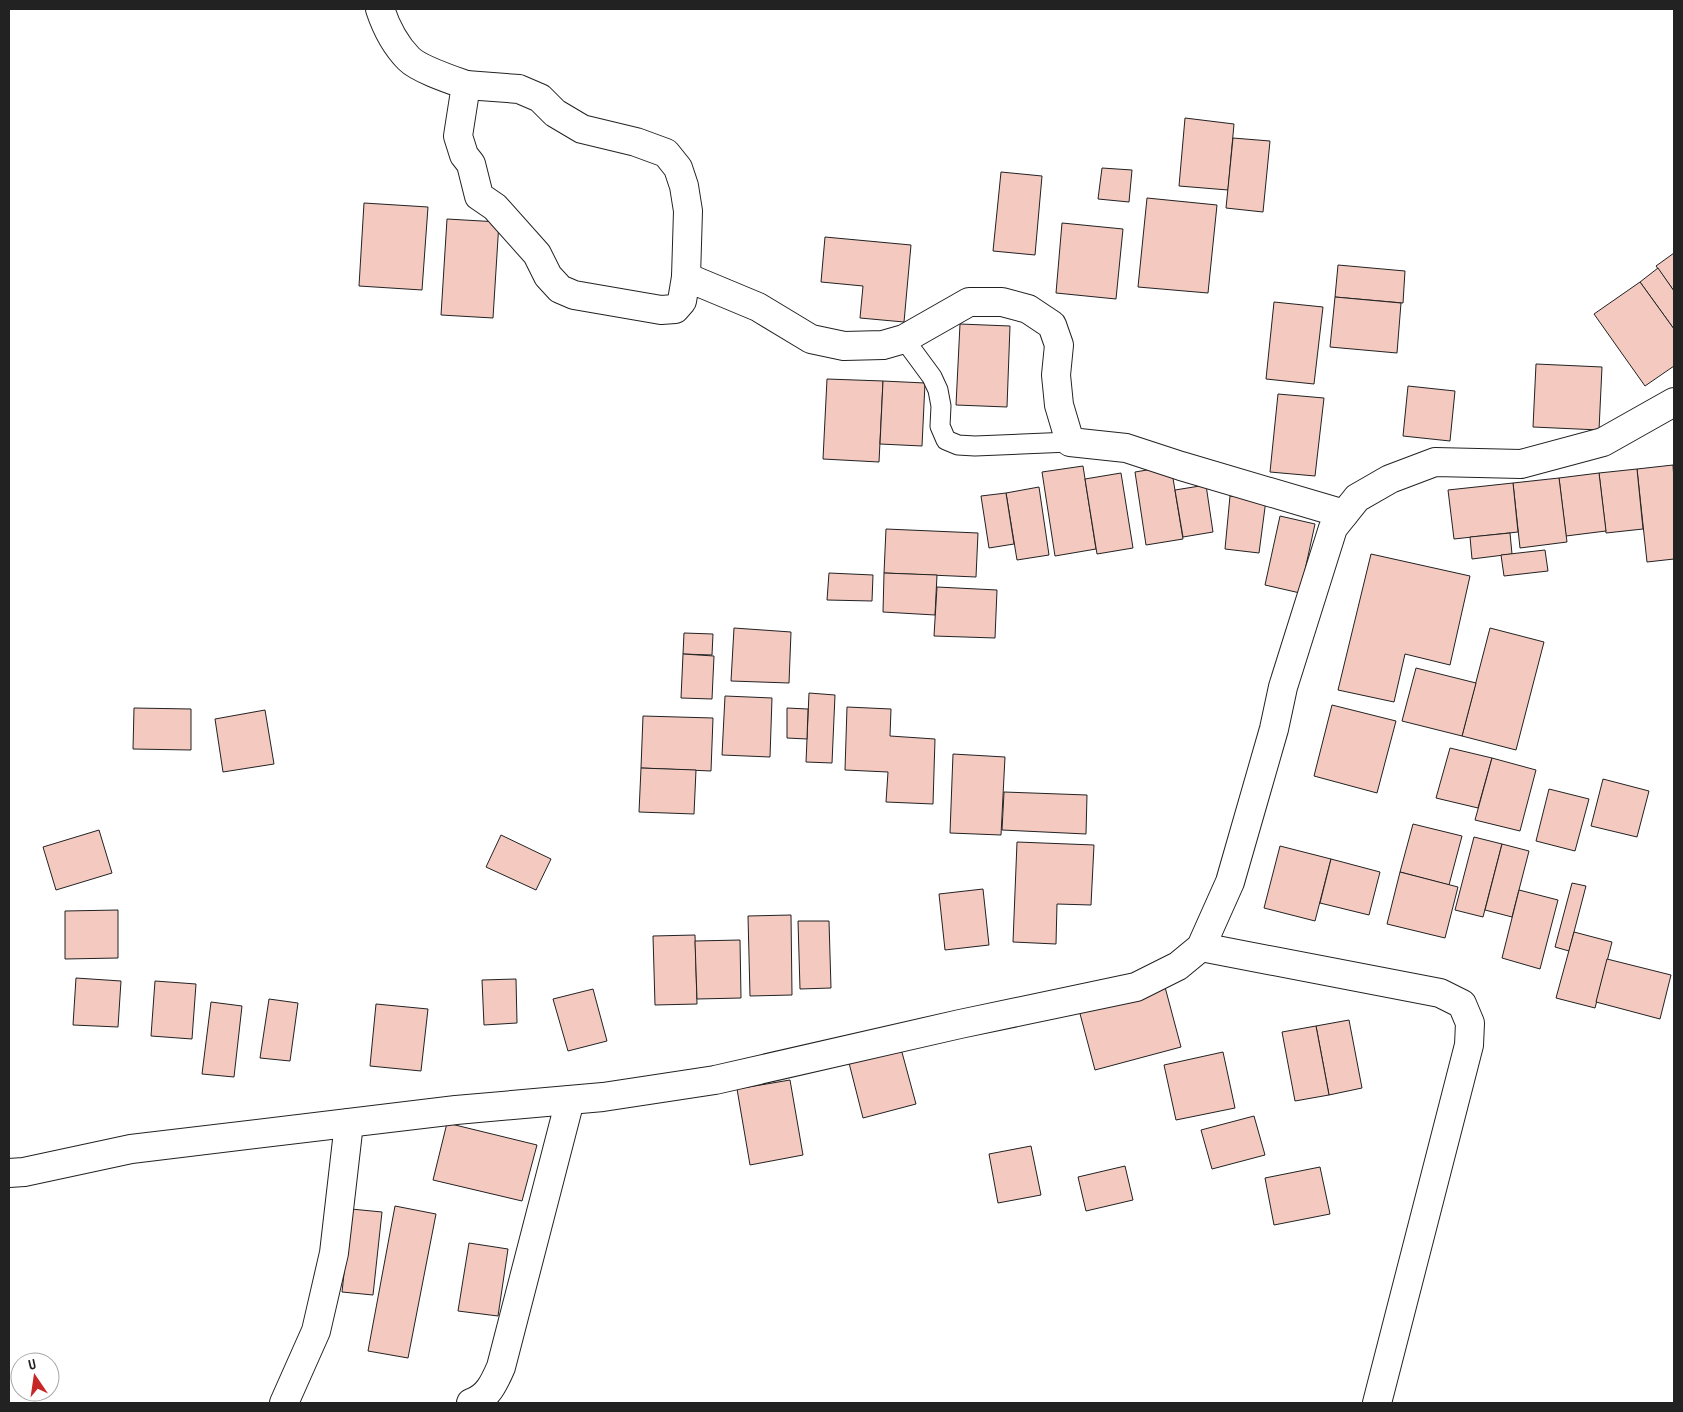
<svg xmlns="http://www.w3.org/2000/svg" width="1683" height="1412" font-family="'PT Sans Narrow',sans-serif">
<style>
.building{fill:#f3c9c0;stroke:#222}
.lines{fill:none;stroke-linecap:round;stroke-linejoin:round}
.service-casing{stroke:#222;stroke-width:21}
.minor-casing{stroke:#222;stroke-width:30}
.service{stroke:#fff;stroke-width:19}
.minor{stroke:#fff;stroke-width:28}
</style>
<rect width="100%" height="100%" fill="#fff"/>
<g class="building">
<polygon points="1185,118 1234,124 1228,190 1179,186"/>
<polygon points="1233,138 1270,141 1263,212 1226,208"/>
<polygon points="1102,168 1132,170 1129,202 1098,199"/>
<polygon points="1001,172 1042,176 1035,255 993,251"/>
<polygon points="1147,198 1217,205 1208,293 1138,287"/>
<polygon points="364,203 428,207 422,290 359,286"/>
<polygon points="447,219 499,222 493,318 441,315"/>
<polygon points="1062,223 1123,229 1116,299 1056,293"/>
<polygon points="825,237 911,245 904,322 860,318 863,286 821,282"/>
<polygon points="1674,253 1674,291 1656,266"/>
<polygon points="1338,265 1405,271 1403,303 1335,297"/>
<polygon points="1658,268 1674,291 1674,329 1640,282"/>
<polygon points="1640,282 1674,329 1674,366 1645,386 1594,314"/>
<polygon points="1335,297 1401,303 1397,353 1330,347"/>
<polygon points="1274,302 1323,307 1314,384 1266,379"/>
<polygon points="960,324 1010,326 1007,407 956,405"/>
<polygon points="1536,364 1602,367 1599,430 1533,427"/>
<polygon points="827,379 883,381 879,462 823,459"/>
<polygon points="883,381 925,383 922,446 880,444"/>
<polygon points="1408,386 1455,391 1450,441 1403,436"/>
<polygon points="1278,394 1324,398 1315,476 1270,472"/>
<polygon points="1673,465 1674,480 1674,559 1647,562 1637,469"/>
<polygon points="1083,466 1096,549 1055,556 1042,472"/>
<polygon points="1171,466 1183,539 1146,545 1135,472"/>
<polygon points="1637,469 1643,529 1606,533 1599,473"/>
<polygon points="1121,473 1133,548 1097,554 1085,479"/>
<polygon points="1599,473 1606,531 1566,536 1559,478"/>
<polygon points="1559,478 1567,542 1520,548 1513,483"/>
<polygon points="1513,483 1518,532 1454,539 1448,490"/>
<polygon points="1206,485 1213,532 1183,537 1175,490"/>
<polygon points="1039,487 1049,555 1017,560 1006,493"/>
<polygon points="1006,493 1014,544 989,548 981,496"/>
<polygon points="1230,496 1266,500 1259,553 1225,549"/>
<polygon points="1280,516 1315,524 1300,593 1265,585"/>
<polygon points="886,529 978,533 976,577 884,573"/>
<polygon points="1510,533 1512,554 1472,559 1470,537"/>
<polygon points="1545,550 1548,571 1504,576 1501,555"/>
<polygon points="1371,554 1470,576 1450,665 1405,654 1394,702 1338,690"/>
<polygon points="829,573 873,575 872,601 827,600"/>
<polygon points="884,573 937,575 935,615 883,612"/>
<polygon points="937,587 997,590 995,638 934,636"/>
<polygon points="734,628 791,632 789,683 731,681"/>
<polygon points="1490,628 1544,642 1516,750 1462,736"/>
<polygon points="684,633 713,634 712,655 683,654"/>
<polygon points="683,654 714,656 712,699 681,698"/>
<polygon points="1416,668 1476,683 1462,736 1402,721"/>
<polygon points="809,693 835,695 832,763 806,762"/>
<polygon points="725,696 772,698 770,757 722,755"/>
<polygon points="1332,705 1396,721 1377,793 1314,776"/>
<polygon points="847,707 891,709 890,736 935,739 933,804 886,802 888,772 845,770"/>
<polygon points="134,708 191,709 191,750 133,749"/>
<polygon points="787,708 808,709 807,739 787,738"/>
<polygon points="265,710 274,764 223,772 215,719"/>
<polygon points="643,716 713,718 711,771 641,768"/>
<polygon points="1450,748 1492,758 1478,808 1436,798"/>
<polygon points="953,754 1005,757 1001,835 950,833"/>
<polygon points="1492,758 1536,770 1520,831 1475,820"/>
<polygon points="641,768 696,770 694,814 639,812"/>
<polygon points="1603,779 1649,791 1637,837 1591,826"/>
<polygon points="1549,789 1589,799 1575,851 1536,841"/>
<polygon points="1004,792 1087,795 1086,834 1002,830"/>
<polygon points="1413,824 1462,836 1449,885 1400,872"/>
<polygon points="99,830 112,873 56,890 43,847"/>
<polygon points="501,835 551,859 536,890 486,867"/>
<polygon points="1474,837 1502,844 1483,917 1455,910"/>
<polygon points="1017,842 1094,845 1091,905 1057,904 1056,944 1013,942"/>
<polygon points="1502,844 1529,851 1512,917 1485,910"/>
<polygon points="1280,846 1331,859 1315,921 1264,908"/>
<polygon points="1331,859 1380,872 1369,915 1320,903"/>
<polygon points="1400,872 1458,887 1445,938 1387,924"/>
<polygon points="1572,883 1586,886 1569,951 1555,947"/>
<polygon points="983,889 989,945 945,950 939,894"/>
<polygon points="1519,890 1558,900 1540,969 1502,958"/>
<polygon points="118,910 118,958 65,959 65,911"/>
<polygon points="791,915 792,995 750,996 748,916"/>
<polygon points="798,921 829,921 831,988 800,989"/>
<polygon points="1574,932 1612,942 1595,1008 1556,998"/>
<polygon points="695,935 697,1004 655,1005 653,936"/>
<polygon points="740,940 741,998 697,999 695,941"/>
<polygon points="1607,959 1671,975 1660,1019 1596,1002"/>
<polygon points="76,978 121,981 118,1027 73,1025"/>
<polygon points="516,979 517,1023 484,1025 482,980"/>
<polygon points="155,981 196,984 192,1039 151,1036"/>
<polygon points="1165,987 1181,1047 1095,1070 1079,1010"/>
<polygon points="593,989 607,1041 568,1051 553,999"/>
<polygon points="269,999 298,1003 290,1061 260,1058"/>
<polygon points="211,1002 242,1006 234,1077 202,1074"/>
<polygon points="376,1004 428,1009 421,1071 370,1066"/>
<polygon points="1349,1020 1362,1088 1329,1095 1316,1026"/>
<polygon points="1316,1026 1329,1095 1295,1101 1282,1032"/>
<polygon points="900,1045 916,1104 863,1118 848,1059"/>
<polygon points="1223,1052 1235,1108 1176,1120 1164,1065"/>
<polygon points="790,1080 803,1155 750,1165 737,1089"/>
<polygon points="1254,1116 1265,1155 1212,1169 1201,1130"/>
<polygon points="447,1123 537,1145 522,1201 433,1180"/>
<polygon points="1031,1146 1041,1195 998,1203 989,1154"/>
<polygon points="1125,1166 1133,1200 1086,1211 1078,1177"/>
<polygon points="1320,1167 1330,1214 1274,1225 1265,1178"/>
<polygon points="395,1206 436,1214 408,1358 368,1351"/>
<polygon points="351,1209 382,1212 373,1295 342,1292"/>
<polygon points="469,1243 508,1249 498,1316 458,1311"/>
</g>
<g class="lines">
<defs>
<polyline id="service" points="904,339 932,377 938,390 941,406 940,426 946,440 958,445 975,446 1070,442"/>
<g id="minor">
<path d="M380,9C386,27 395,45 409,59C419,69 452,80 466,85L458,136L464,155L471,164L479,196L495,207L537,254L548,276L560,289L574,295L661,310L675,309L682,301L686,277L758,307L811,339L844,346L883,345L904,339L969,302H1002L1028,309L1052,325L1059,345L1056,375L1059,405L1070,442L1126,448L1181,466L1344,514"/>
<polyline points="466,85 519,89 540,98 555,113 582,129 636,142 666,153 678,168 684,186 688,211 686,277"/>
<polyline points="1201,947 1440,993 1462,1004 1470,1023 1469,1045 1377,1403"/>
<polyline points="9,1173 24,1172 131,1149 456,1110 603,1097 715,1080 960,1024 1136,987 1178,966 1201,947 1230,882 1274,729 1283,687 1333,528 1357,498 1390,479 1435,462 1521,464 1603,442 1674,402"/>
<polyline points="284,1403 316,1331 334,1253 349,1123"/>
<path d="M471,1403C488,1397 494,1383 501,1367L570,1100"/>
</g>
</defs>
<use href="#service" class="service-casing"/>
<use href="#minor" class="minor-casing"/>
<use href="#service" class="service"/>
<use href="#minor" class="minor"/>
</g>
<rect width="1683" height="1412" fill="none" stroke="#222222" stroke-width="20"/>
<g transform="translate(35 1377) rotate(347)"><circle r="24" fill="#ffffff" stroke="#a7a7a7"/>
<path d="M0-4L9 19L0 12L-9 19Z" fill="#c62828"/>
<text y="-8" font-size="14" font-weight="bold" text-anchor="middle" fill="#222222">U</text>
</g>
</svg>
